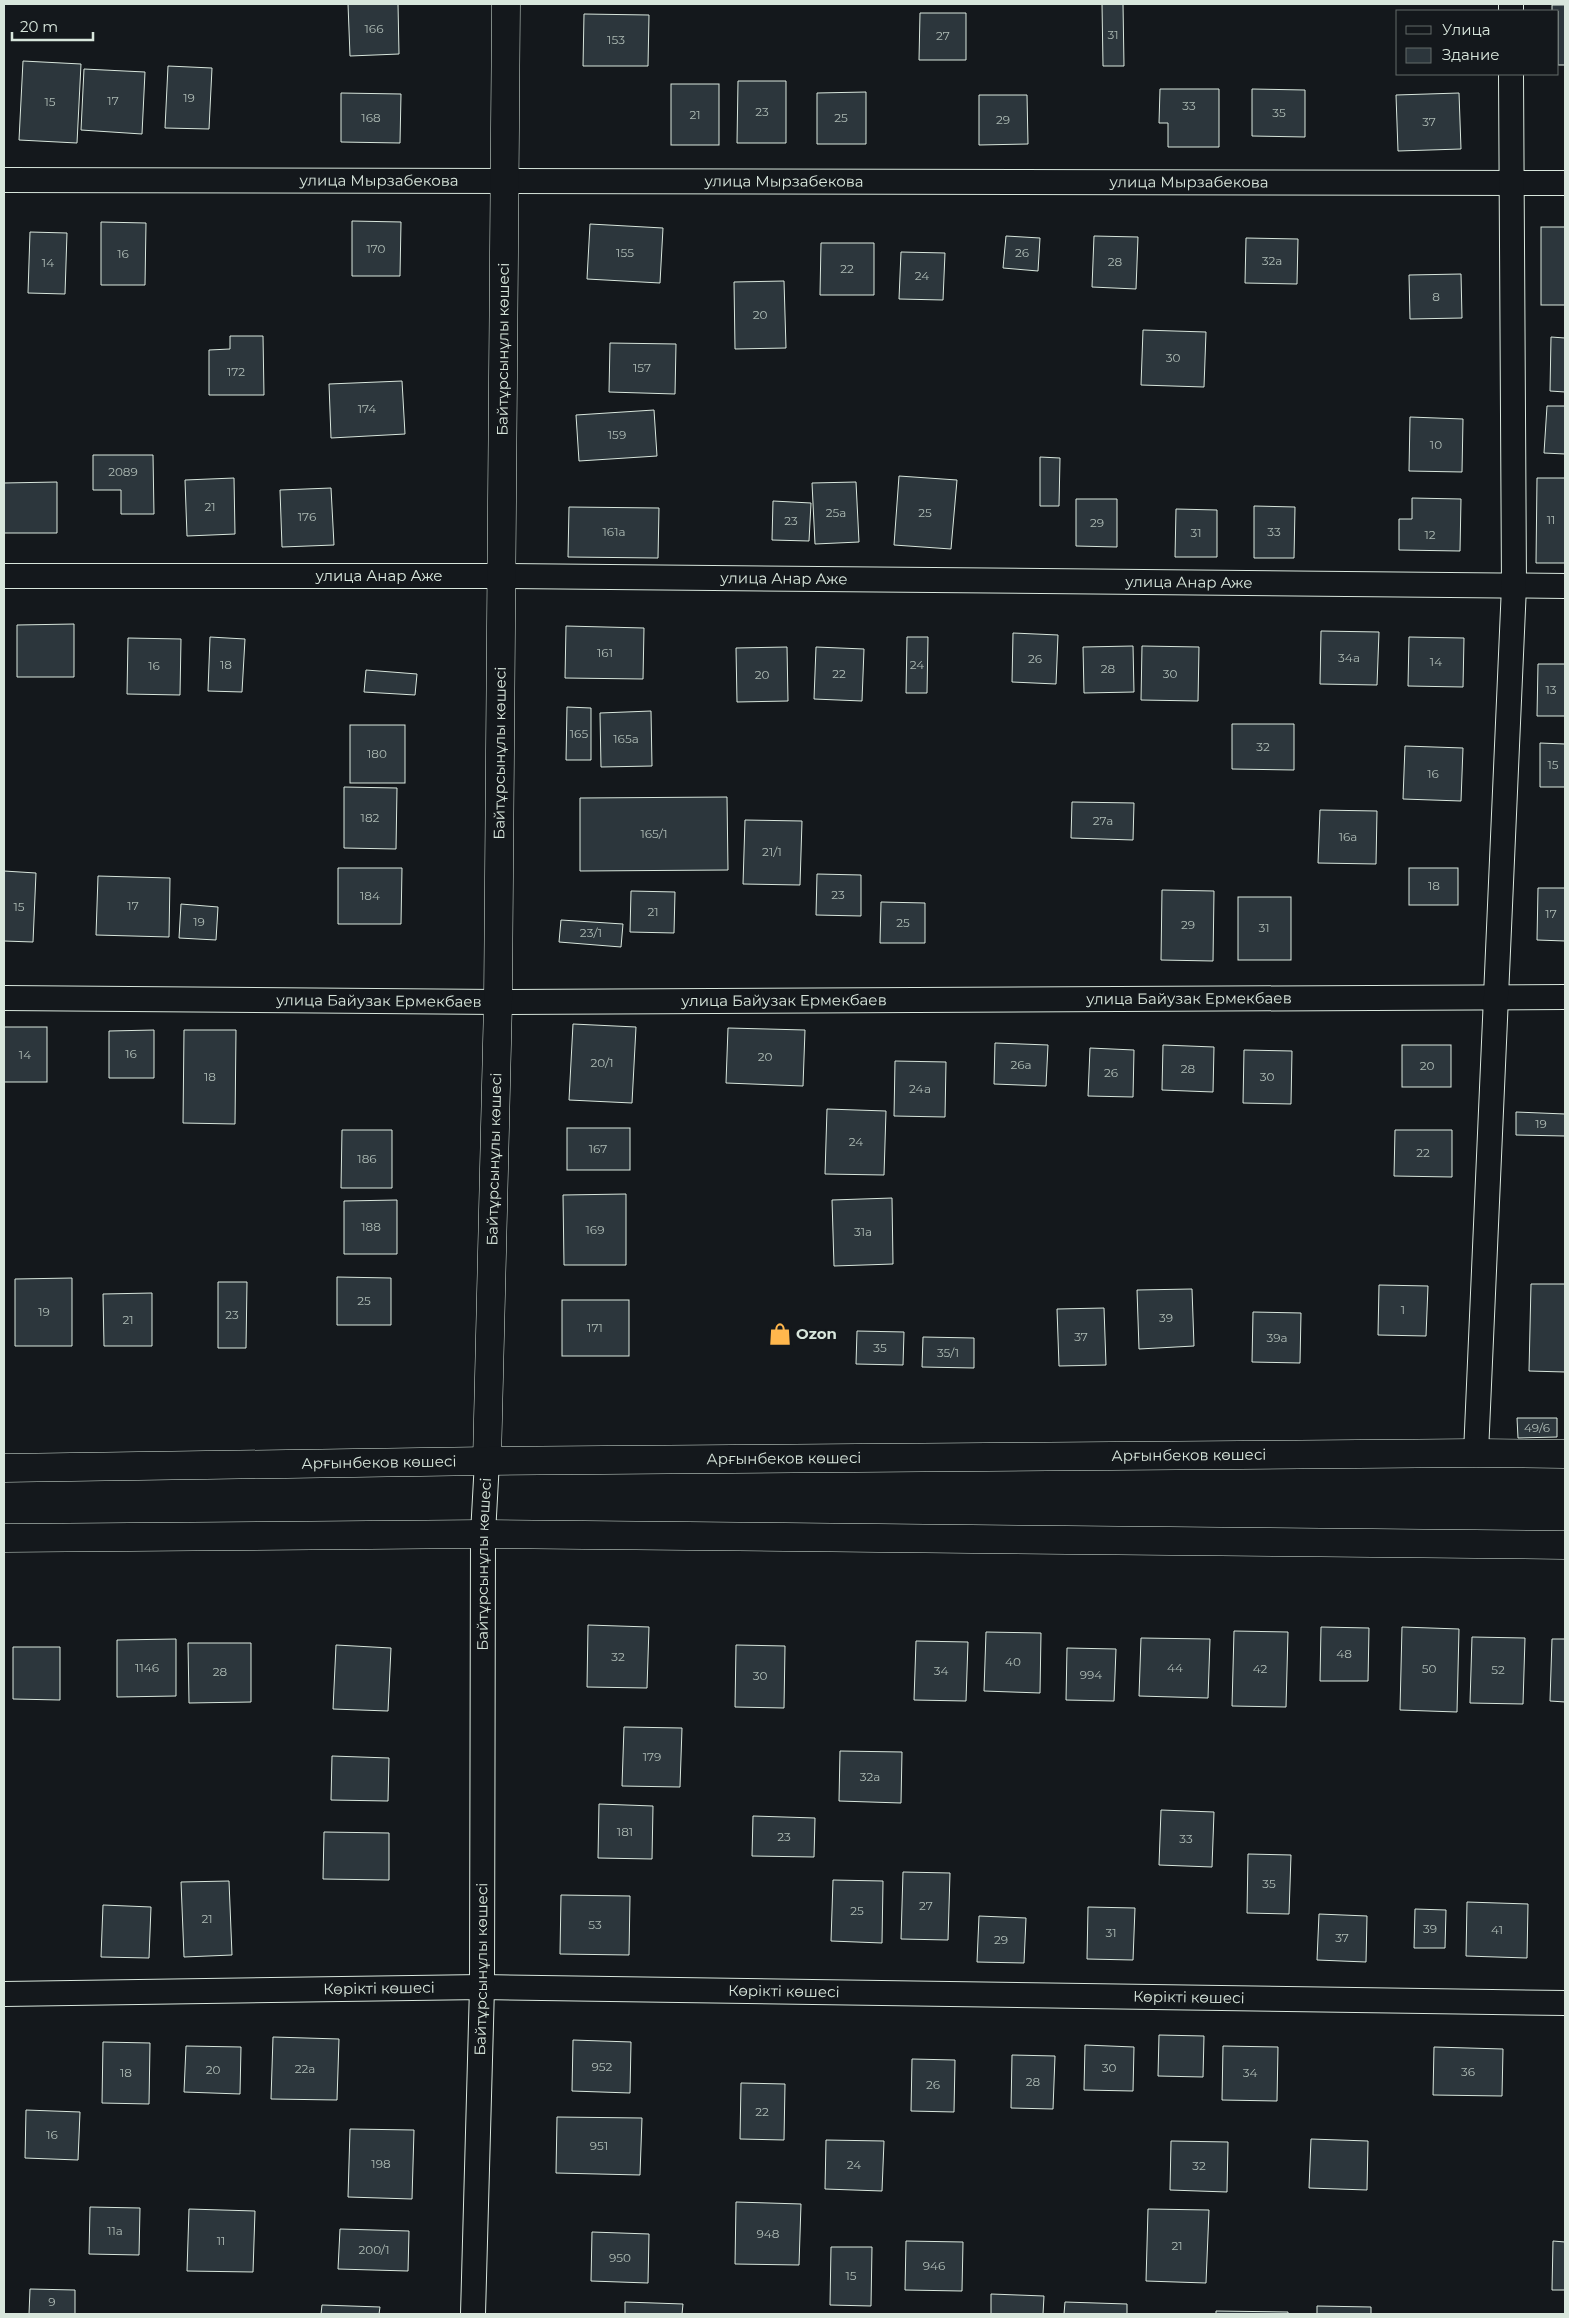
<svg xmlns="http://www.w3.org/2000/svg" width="1569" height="2318" font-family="Montserrat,sans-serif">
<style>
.building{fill:#2c363c;stroke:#d8e6dc}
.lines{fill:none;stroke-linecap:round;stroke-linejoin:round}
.minor-casing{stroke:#d8e6dc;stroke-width:26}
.secondary-casing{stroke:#d8e6dc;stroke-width:29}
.primary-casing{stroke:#d8e6dc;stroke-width:29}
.minor{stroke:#14181c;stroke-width:24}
.secondary{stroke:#14181c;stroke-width:28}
.primary{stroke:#14181c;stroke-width:28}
.labels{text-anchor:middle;stroke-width:4;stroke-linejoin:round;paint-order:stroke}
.number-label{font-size:12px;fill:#adbab4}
.street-label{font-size:15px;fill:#d8e6dc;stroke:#14181c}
.poi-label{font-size:15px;font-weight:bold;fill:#d8e6dc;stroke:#14181c;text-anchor:start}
</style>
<rect width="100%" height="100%" fill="#14181c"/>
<g class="building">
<polygon points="348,4 398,4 399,54 350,56"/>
<polygon points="1102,4 1123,4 1124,66 1103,66"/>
<polygon points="1552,5 1565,5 1565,65 1558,65 1558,11 1552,11"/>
<polygon points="920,13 966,13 966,60 919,60"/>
<polygon points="584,14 649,15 648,66 583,66"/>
<polygon points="23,61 81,64 77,143 19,140"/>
<polygon points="168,66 212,68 209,129 165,128"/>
<polygon points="84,69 145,72 142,134 81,130"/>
<polygon points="738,81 786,81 786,143 737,143"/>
<rect x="671" y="84" width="48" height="61"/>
<polygon points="1160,89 1219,89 1219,147 1168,147 1168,123 1159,123"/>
<polygon points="1252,89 1305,90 1305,137 1252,136"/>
<polygon points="866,92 866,144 817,144 817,93"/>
<polygon points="341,93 401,94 400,143 341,142"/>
<polygon points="1459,93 1461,149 1398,151 1396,95"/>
<polygon points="979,95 1027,95 1028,144 979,145"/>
<polygon points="352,221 401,222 400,276 352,276"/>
<polygon points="101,222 146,223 145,285 101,285"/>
<polygon points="590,224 663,228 660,283 587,279"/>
<rect x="1541" y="227" width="24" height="78"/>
<polygon points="30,232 67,233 65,294 28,293"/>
<polygon points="1006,236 1040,238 1038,271 1003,268"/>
<polygon points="1094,236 1138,237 1136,289 1092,287"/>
<polygon points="1246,238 1298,239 1297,284 1245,283"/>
<polygon points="821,243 874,243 874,295 820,295"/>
<polygon points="901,252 945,253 943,300 899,299"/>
<polygon points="1461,274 1462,318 1410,319 1409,275"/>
<polygon points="784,281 786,348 735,349 734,282"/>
<polygon points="1143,330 1206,332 1204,387 1141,385"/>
<polygon points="230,336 263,336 264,395 209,395 209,350 230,349"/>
<polygon points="1551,337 1565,338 1565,392 1550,391"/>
<polygon points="610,343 676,344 675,394 609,392"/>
<polygon points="402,381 405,434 331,438 329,384"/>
<polygon points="1547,406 1565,406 1565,454 1544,453"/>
<polygon points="654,410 657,456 579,461 576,415"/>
<polygon points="1410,417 1463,419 1462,472 1409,471"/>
<polygon points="93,455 153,455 154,514 121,514 121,490 93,490"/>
<polygon points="1040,457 1060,458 1059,506 1040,506"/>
<polygon points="899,476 957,480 951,549 894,545"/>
<polygon points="234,478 235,534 187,536 185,480"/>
<polygon points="1537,478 1565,478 1565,563 1536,563"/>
<polygon points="57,482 57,533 4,533 4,483"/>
<polygon points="856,482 859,542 815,544 812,483"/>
<polygon points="331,488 334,545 282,547 280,490"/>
<polygon points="1412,498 1461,499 1460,551 1399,550 1399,519 1412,519"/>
<polygon points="1076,499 1117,499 1117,547 1076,546"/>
<polygon points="773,501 811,503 809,541 772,540"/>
<polygon points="1254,506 1295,507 1294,558 1254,558"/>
<polygon points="569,507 659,508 658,558 568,557"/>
<polygon points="1176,509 1217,510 1217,557 1175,557"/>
<polygon points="74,624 74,677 17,677 17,625"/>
<polygon points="566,626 644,628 643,679 565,678"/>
<polygon points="1321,631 1379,632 1377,685 1320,684"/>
<polygon points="1013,633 1058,635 1056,684 1012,682"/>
<polygon points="210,637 245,639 242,692 208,691"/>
<polygon points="907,637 928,637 927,693 906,693"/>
<polygon points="1409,637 1464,638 1463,687 1408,686"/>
<polygon points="128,638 181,639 180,695 127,694"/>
<polygon points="1133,646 1134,692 1084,693 1083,647"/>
<polygon points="1142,646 1199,647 1198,701 1141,700"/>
<polygon points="787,647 788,701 737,702 736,648"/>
<polygon points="816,647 864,649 862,701 814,699"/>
<polygon points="1538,664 1565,664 1565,716 1537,716"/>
<polygon points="366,670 417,674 415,695 364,692"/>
<polygon points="567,707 591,708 591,760 566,760"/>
<polygon points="651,711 652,766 601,767 600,713"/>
<polygon points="1232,724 1294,724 1294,770 1232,769"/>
<rect x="350" y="725" width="55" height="58"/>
<polygon points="1540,743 1565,744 1565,787 1540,787"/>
<polygon points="1405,746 1463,748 1461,801 1403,799"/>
<polygon points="344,787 397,788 396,849 344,848"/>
<polygon points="727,797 728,870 580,871 580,798"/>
<polygon points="1072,802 1134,803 1133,840 1071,838"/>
<polygon points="1320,810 1377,811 1376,864 1318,863"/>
<polygon points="745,820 802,821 800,885 743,884"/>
<polygon points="338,868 402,868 401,924 338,924"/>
<rect x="1409" y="868" width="49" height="37"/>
<polygon points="4,871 36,873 33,942 4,941"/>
<polygon points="817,874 861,875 861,916 816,915"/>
<polygon points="98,876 170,878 169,937 96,935"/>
<polygon points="1538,888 1565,888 1565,941 1537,940"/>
<polygon points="1162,890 1214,891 1213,961 1161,960"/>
<polygon points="631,891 675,892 674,933 630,932"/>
<rect x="1238" y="897" width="53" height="63"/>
<polygon points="881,902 925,903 925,943 880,943"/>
<polygon points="181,904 218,907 216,940 179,938"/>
<polygon points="561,920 623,924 621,947 559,942"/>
<polygon points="573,1024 636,1027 632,1103 569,1100"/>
<rect x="4" y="1027" width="43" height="55"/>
<polygon points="728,1028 805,1030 803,1086 726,1083"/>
<polygon points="154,1030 154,1078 109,1078 109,1031"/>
<polygon points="184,1030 236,1030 235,1124 183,1123"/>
<polygon points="995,1043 1048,1045 1046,1086 994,1084"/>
<polygon points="1163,1045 1214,1047 1213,1092 1162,1090"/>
<rect x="1402" y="1045" width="49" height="42"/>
<polygon points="1090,1048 1134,1050 1133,1097 1088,1096"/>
<polygon points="1244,1050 1292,1051 1291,1104 1243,1103"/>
<polygon points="895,1061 946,1062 945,1117 894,1116"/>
<polygon points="827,1109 886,1111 884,1175 825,1174"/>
<polygon points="1516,1112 1565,1114 1565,1136 1516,1135"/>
<rect x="567" y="1128" width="63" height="42"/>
<polygon points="342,1130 392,1130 392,1188 341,1188"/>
<polygon points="1395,1130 1452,1130 1452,1177 1394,1176"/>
<polygon points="626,1194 626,1265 564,1265 563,1195"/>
<polygon points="892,1198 893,1264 834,1266 832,1200"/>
<polygon points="397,1200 397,1254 344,1254 344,1201"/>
<polygon points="337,1277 391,1278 391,1325 337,1325"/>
<polygon points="72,1278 72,1346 15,1346 15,1279"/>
<polygon points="218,1282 247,1282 246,1348 218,1348"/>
<polygon points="1531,1284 1565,1284 1565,1372 1529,1371"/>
<polygon points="1379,1285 1428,1286 1426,1336 1378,1335"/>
<polygon points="1192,1289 1194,1346 1139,1349 1137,1290"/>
<polygon points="152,1293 152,1346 104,1346 103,1294"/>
<rect x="562" y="1300" width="67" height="56"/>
<polygon points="1104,1308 1106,1365 1059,1366 1057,1309"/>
<polygon points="1253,1312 1301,1313 1300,1363 1252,1362"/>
<polygon points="857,1331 904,1332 903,1365 856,1364"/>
<polygon points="923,1337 974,1338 974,1368 922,1367"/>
<polygon points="1517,1418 1557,1418 1557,1437 1518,1438"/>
<polygon points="588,1625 649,1627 647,1688 587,1687"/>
<polygon points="1321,1627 1369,1628 1368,1681 1320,1681"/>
<polygon points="1402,1627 1459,1629 1457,1712 1400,1710"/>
<polygon points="1234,1631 1288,1632 1286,1707 1232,1706"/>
<polygon points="986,1632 1041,1633 1040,1693 984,1691"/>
<polygon points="1472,1637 1525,1638 1523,1704 1470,1703"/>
<polygon points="1141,1638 1210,1639 1208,1698 1139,1696"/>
<polygon points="176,1639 176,1696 117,1697 117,1640"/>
<polygon points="1552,1639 1565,1639 1565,1702 1550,1701"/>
<polygon points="916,1641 968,1642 966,1701 914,1700"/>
<polygon points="188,1643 251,1643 251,1702 189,1703"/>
<polygon points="336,1645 391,1648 388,1711 333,1709"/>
<polygon points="736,1645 785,1646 784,1708 735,1707"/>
<polygon points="13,1647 60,1647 60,1700 13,1699"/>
<polygon points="1067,1648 1116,1649 1114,1701 1066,1700"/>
<polygon points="624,1727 682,1728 680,1787 622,1786"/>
<polygon points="840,1751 902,1752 901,1803 839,1801"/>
<polygon points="332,1756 389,1758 388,1801 331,1800"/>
<polygon points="599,1804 653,1806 652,1859 598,1858"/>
<polygon points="1161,1810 1214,1812 1212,1867 1159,1865"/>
<polygon points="753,1816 815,1818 814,1857 752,1856"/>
<polygon points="324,1832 389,1833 389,1880 323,1879"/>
<polygon points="1248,1854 1291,1855 1289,1914 1247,1913"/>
<polygon points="903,1872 950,1873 948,1940 901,1939"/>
<polygon points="833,1880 883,1881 882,1943 831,1941"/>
<polygon points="229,1881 232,1955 184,1957 181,1882"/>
<polygon points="561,1895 630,1896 629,1955 560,1954"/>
<polygon points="1467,1902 1528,1904 1527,1958 1466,1956"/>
<polygon points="103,1905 151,1907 149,1958 101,1957"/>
<polygon points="1088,1907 1135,1908 1133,1960 1087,1959"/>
<polygon points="1415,1909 1446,1910 1445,1948 1414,1948"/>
<polygon points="1319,1914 1367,1916 1366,1962 1317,1960"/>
<polygon points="979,1916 1026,1918 1024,1963 977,1962"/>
<polygon points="1159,2035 1204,2036 1203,2077 1158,2076"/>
<polygon points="273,2037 339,2039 337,2100 271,2099"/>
<polygon points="573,2040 631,2042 630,2093 572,2091"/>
<polygon points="103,2042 150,2043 149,2104 102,2103"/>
<polygon points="1085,2045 1134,2047 1133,2091 1084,2090"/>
<polygon points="186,2046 241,2047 240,2094 184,2092"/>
<polygon points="1223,2046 1278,2047 1277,2101 1222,2100"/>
<polygon points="1434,2047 1503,2049 1502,2096 1433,2095"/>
<polygon points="1012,2055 1055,2056 1053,2109 1011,2108"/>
<polygon points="912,2059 955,2060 954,2112 911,2111"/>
<polygon points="741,2083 785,2084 784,2140 740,2139"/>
<polygon points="26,2110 80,2112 78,2160 25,2158"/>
<polygon points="557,2117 642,2118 640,2175 556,2173"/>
<polygon points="350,2129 414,2130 412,2199 348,2197"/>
<polygon points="1311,2139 1368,2141 1367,2190 1309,2188"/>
<polygon points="826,2140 884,2141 882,2191 825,2189"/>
<polygon points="1171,2141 1228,2142 1227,2192 1170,2190"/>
<polygon points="736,2202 801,2204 799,2265 735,2264"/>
<polygon points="90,2207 140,2208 139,2255 89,2254"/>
<polygon points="189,2209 255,2211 253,2272 187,2271"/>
<polygon points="1148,2209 1209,2210 1206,2283 1146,2281"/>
<polygon points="340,2229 409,2231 408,2271 338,2269"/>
<polygon points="592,2232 649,2234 648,2283 591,2281"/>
<polygon points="906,2241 963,2242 962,2291 905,2290"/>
<polygon points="1553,2241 1565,2242 1565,2290 1552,2290"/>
<polygon points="831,2247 872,2247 871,2306 830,2305"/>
<polygon points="30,2289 75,2290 75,2314 29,2314"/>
<polygon points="991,2294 1044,2296 1043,2314 991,2314"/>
<polygon points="625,2302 683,2304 682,2314 625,2314"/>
<polygon points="1065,2302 1127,2304 1127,2314 1064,2314"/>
<polygon points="322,2305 380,2307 379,2314 321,2314"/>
<polygon points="1317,2306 1371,2307 1371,2314 1317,2314"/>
<polygon points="1216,2311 1288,2312 1288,2314 1216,2314"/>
</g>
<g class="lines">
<defs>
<g id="minor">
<polyline points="1511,4 1511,11"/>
<path id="s1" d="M4,180L1565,183"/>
<path id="s2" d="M4,576H502L1565,586"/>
<path id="s3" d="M4,998L498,1002L1565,997"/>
<polyline points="1476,1453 1514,586 1511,74"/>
<path id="s4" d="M4,1994L482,1987L1565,2003"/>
<path id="s5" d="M473,2314L482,1987L483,1534L487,1461"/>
</g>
<g id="secondary">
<path id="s6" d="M487,1461L498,1002L506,4"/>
</g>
<g id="primary">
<path id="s7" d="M4,1468L487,1461L1476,1453L1565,1454"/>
<polyline points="4,1538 483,1534 1565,1545"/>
</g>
</defs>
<use href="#minor" class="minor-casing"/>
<use href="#secondary" class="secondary-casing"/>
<use href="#primary" class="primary-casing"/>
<use href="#minor" class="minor"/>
<use href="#secondary" class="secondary"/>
<use href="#primary" class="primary"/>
</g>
<defs>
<symbol id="shop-bare" viewBox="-9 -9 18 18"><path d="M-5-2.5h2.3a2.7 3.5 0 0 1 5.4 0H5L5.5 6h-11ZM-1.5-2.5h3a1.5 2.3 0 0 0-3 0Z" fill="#ffb74d" stroke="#14181c" stroke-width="2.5" paint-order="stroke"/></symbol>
</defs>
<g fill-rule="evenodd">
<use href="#shop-bare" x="764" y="1318" width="32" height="32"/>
</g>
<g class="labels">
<g class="number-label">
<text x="374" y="33">166</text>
<text x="1113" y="39">31</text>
<text x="943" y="40">27</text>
<text x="616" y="44">153</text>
<text x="189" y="102">19</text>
<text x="113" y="105">17</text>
<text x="50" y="106">15</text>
<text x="1189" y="110">33</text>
<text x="762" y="116">23</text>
<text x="1279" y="117">35</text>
<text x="695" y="119">21</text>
<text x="371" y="122">168</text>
<text x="841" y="122">25</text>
<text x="1003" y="124">29</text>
<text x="1429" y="126">37</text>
<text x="376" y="253">170</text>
<text x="625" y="257">155</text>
<text x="1022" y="257">26</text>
<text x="123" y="258">16</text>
<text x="1272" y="265">32а</text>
<text x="1115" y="266">28</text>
<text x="48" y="267">14</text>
<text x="847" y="273">22</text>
<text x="922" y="280">24</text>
<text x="1436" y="301">8</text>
<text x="760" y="319">20</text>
<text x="1173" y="362">30</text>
<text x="642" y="372">157</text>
<text x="236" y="376">172</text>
<text x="367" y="413">174</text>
<text x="617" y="439">159</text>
<text x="1436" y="449">10</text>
<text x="123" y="476">2089</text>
<text x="210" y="511">21</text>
<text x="836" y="517">25а</text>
<text x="925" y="517">25</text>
<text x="307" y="521">176</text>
<text x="1551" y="524">11</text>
<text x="791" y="525">23</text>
<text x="1097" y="527">29</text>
<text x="614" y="536">161а</text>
<text x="1274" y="536">33</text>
<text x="1196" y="537">31</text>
<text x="1430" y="539">12</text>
<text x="605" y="657">161</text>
<text x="1349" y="662">34а</text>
<text x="1035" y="663">26</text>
<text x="1436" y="666">14</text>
<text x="226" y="669">18</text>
<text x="917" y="669">24</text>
<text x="154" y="670">16</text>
<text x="1108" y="673">28</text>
<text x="839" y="678">22</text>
<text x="1170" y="678">30</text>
<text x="762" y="679">20</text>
<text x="1551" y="694">13</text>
<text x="579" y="738">165</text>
<text x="626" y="743">165а</text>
<text x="1263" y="751">32</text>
<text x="377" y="758">180</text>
<text x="1553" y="769">15</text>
<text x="1433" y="778">16</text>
<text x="370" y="822">182</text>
<text x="1103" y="825">27а</text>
<text x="654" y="838">165/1</text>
<text x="1348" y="841">16а</text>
<text x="772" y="856">21/1</text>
<text x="1434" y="890">18</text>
<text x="838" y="899">23</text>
<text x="370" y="900">184</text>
<text x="133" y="910">17</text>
<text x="19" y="911">15</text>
<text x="653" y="916">21</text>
<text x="1551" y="918">17</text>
<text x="199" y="926">19</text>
<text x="903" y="927">25</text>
<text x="1188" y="929">29</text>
<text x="1264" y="932">31</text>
<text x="591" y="937">23/1</text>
<text x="131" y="1058">16</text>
<text x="25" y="1059">14</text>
<text x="765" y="1061">20</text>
<text x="602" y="1067">20/1</text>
<text x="1021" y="1069">26а</text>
<text x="1427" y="1070">20</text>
<text x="1188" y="1073">28</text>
<text x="1111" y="1077">26</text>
<text x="210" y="1081">18</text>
<text x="1267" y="1081">30</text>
<text x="920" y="1093">24а</text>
<text x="1541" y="1128">19</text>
<text x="856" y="1146">24</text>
<text x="598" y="1153">167</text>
<text x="1423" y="1157">22</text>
<text x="367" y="1163">186</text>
<text x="371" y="1231">188</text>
<text x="595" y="1234">169</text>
<text x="863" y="1236">31а</text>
<text x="364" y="1305">25</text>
<text x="1403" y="1314">1</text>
<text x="44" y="1316">19</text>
<text x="232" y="1319">23</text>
<text x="1166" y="1322">39</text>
<text x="128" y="1324">21</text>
<text x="595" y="1332">171</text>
<text x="1081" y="1341">37</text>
<text x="1277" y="1342">39а</text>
<text x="880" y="1352">35</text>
<text x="948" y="1357">35/1</text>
<text x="1537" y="1432">49/6</text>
<text x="1344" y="1658">48</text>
<text x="618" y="1661">32</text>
<text x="1013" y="1666">40</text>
<text x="147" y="1672">1146</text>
<text x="1175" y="1672">44</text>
<text x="1260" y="1673">42</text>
<text x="1429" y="1673">50</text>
<text x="1498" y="1674">52</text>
<text x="941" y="1675">34</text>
<text x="220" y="1676">28</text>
<text x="1091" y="1679">994</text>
<text x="760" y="1680">30</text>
<text x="652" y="1761">179</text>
<text x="870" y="1781">32а</text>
<text x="625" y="1836">181</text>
<text x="784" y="1841">23</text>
<text x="1186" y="1843">33</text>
<text x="1269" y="1888">35</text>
<text x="926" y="1910">27</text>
<text x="857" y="1915">25</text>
<text x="207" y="1923">21</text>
<text x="595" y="1929">53</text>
<text x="1430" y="1933">39</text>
<text x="1497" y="1934">41</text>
<text x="1111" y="1937">31</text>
<text x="1342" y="1942">37</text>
<text x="1001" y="1944">29</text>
<text x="602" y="2071">952</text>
<text x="1109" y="2072">30</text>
<text x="305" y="2073">22а</text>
<text x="213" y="2074">20</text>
<text x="1468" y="2076">36</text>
<text x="126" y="2077">18</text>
<text x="1250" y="2077">34</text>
<text x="1033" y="2086">28</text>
<text x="933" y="2089">26</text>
<text x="762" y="2116">22</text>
<text x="52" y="2139">16</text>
<text x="599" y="2150">951</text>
<text x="381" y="2168">198</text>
<text x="854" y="2169">24</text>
<text x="1199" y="2170">32</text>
<text x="115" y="2235">11а</text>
<text x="768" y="2238">948</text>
<text x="221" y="2245">11</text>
<text x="1177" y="2250">21</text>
<text x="374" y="2254">200/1</text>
<text x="620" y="2262">950</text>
<text x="934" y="2270">946</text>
<text x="851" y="2280">15</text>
<text x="52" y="2306">9</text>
</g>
<g class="street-label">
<text dy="5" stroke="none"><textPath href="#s1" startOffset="375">улица Мырзабекова</textPath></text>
<text dy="5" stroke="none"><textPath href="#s1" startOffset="780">улица Мырзабекова</textPath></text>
<text dy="5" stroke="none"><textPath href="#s1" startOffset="1185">улица Мырзабекова</textPath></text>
<text dy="5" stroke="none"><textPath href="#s6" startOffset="1112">Байтұрсынұлы көшесі</textPath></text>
<text dy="5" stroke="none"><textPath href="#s2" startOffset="375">улица Анар Аже</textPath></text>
<text dy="5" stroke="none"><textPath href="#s2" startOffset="780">улица Анар Аже</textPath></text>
<text dy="5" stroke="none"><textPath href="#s2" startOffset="1185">улица Анар Аже</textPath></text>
<text dy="5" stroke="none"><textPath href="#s6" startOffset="708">Байтұрсынұлы көшесі</textPath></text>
<text dy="5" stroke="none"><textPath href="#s3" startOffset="1185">улица Байузак Ермекбаев</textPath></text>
<text dy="5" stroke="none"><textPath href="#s3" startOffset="375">улица Байузак Ермекбаев</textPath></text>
<text dy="5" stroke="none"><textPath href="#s3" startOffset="780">улица Байузак Ермекбаев</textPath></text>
<text dy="5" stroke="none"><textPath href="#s6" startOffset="302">Байтұрсынұлы көшесі</textPath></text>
<text dy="5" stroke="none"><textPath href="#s7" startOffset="1185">Арғынбеков көшесі</textPath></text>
<text dy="5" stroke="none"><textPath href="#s7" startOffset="780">Арғынбеков көшесі</textPath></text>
<text dy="5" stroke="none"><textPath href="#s7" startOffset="375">Арғынбеков көшесі</textPath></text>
<text dy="5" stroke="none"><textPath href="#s5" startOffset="750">Байтұрсынұлы көшесі</textPath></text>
<text dy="5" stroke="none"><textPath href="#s5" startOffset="345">Байтұрсынұлы көшесі</textPath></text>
<text dy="5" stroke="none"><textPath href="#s4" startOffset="375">Көрікті көшесі</textPath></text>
<text dy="5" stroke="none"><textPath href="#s4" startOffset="780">Көрікті көшесі</textPath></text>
<text dy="5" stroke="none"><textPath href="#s4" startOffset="1185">Көрікті көшесі</textPath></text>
</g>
<g class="poi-label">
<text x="796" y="1339">Ozon</text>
</g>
</g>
<rect width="1569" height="2318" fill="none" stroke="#d8e6dc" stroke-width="10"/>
<rect x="1396" y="10" width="162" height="65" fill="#14181c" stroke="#626a69"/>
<rect x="1406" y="26" width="25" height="8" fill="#14181c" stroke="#626a69"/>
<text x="1442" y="35" font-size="15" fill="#d8e6dc">Улица</text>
<rect x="1406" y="48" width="25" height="15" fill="#2c363c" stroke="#626a69"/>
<text x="1442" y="60" font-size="15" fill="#d8e6dc">Здание</text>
<path d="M12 32v8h81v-8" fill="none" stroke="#d8e6dc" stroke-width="2.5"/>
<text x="20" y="32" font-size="15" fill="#d8e6dc" stroke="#14181c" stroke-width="4" paint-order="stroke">20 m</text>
</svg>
